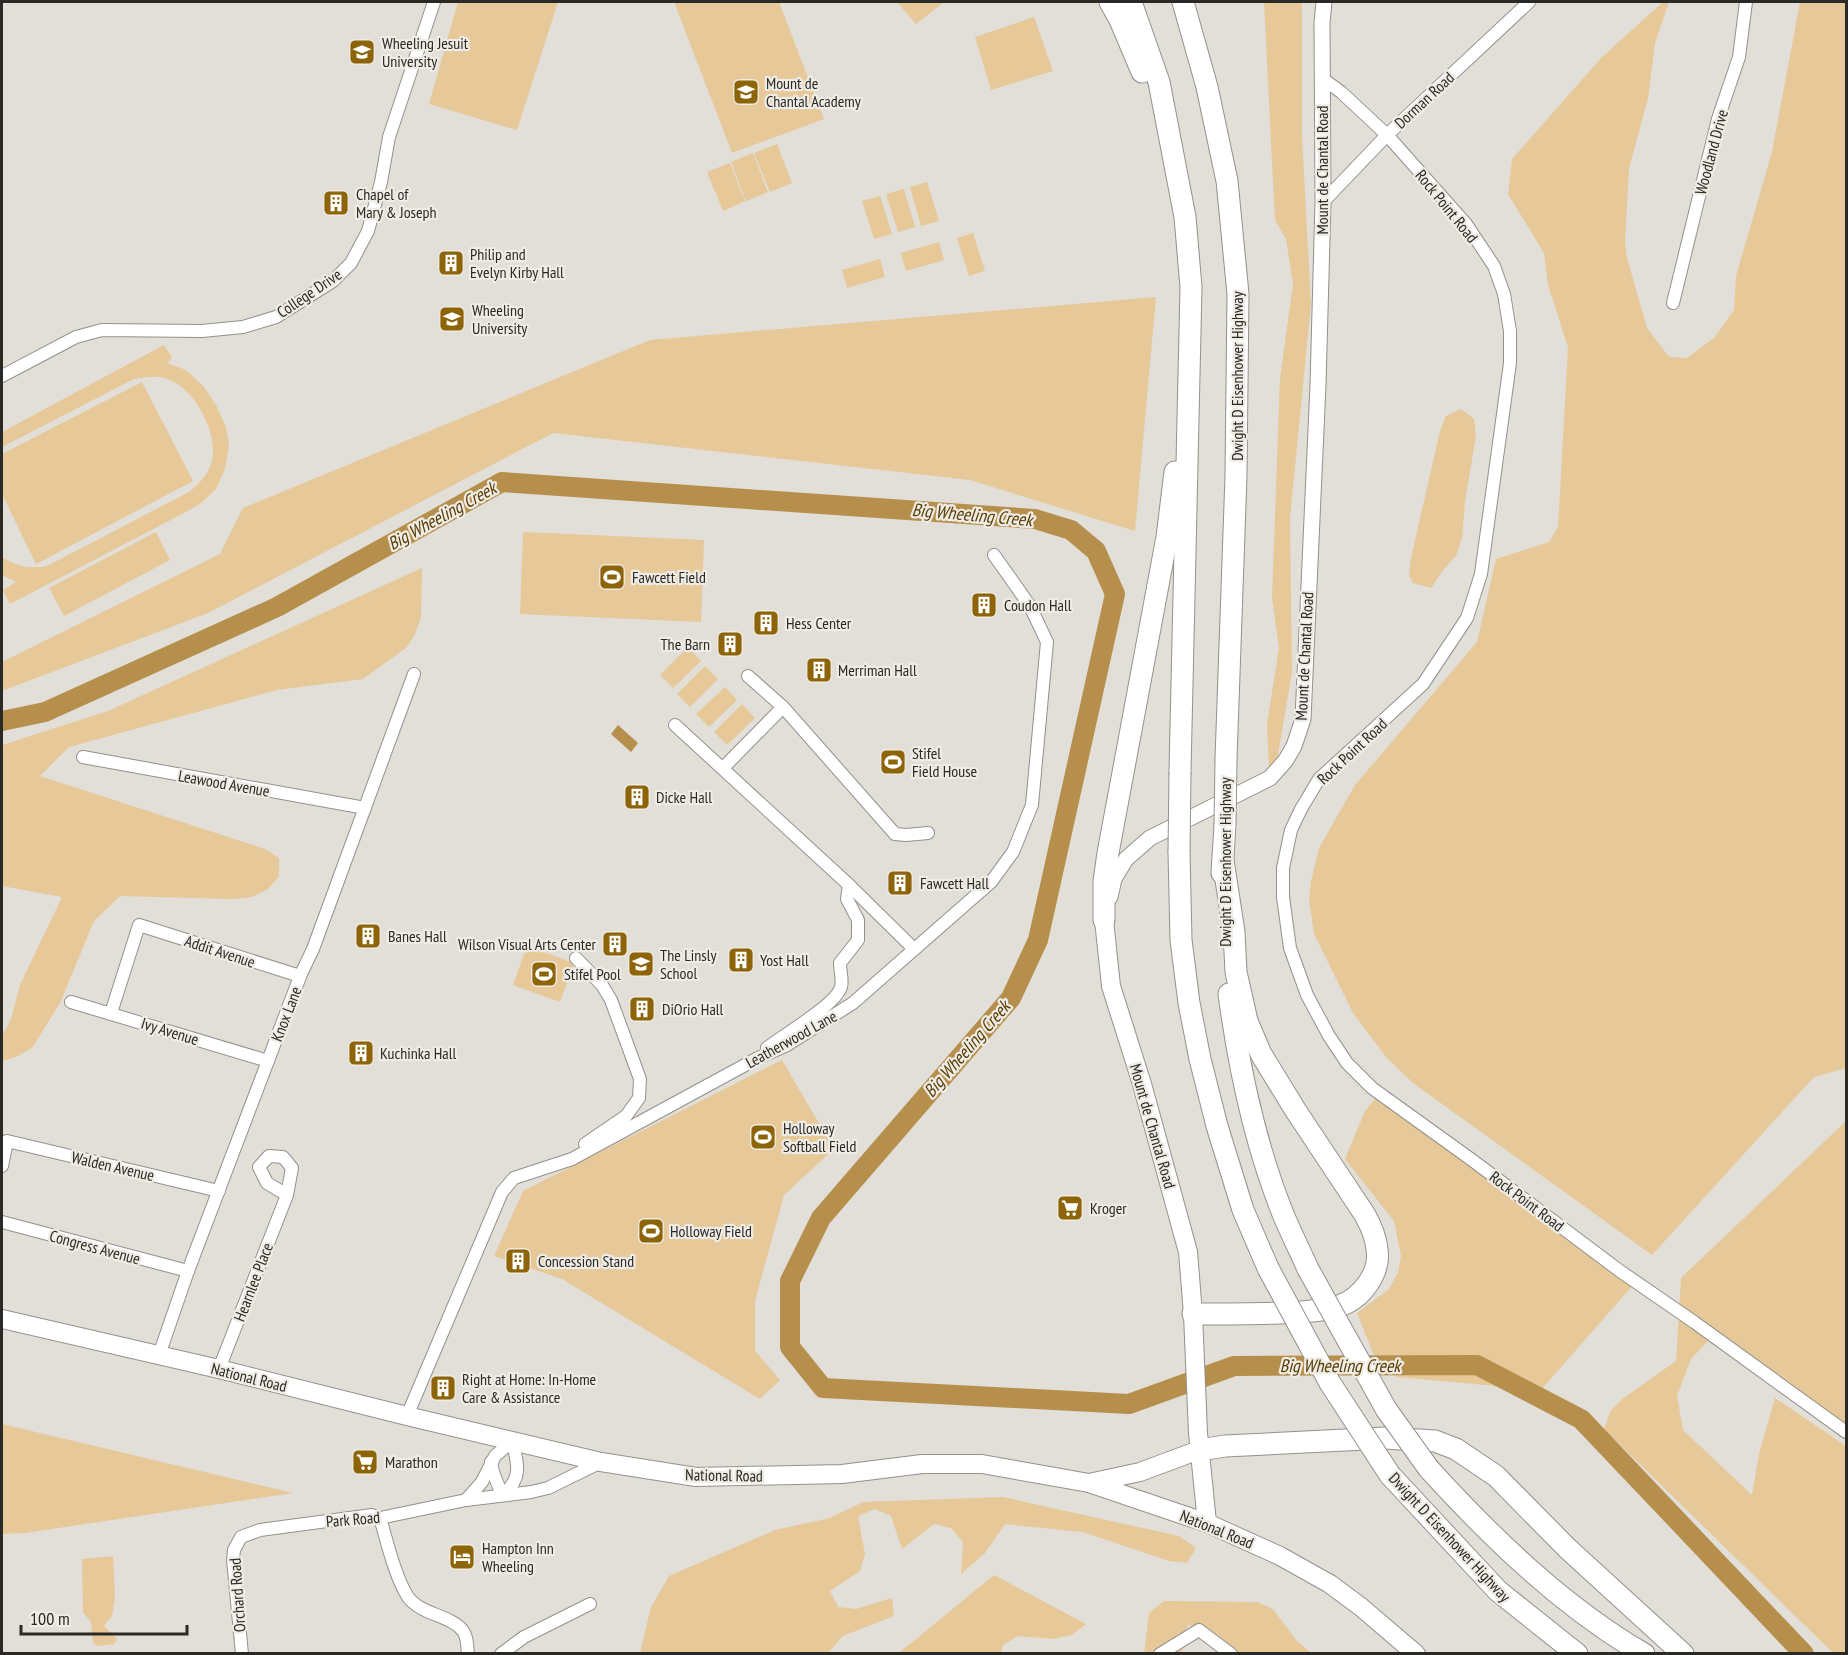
<svg xmlns="http://www.w3.org/2000/svg" width="1848" height="1655" font-family="'PT Sans Narrow',sans-serif">
<style>
.green{fill:#e7c898}
.water{fill:#b68f4c}
.lines{fill:none;stroke-linecap:round;stroke-linejoin:round}
.river{stroke:#b68f4c;stroke-width:20}
.minor-casing{stroke:#94918b;stroke-width:14}
.tertiary-casing{stroke:#94918b;stroke-width:17}
.primary-casing{stroke:#94918b;stroke-width:20}
.motorway-casing{stroke:#94918b;stroke-width:23}
.minor{stroke:#fff;stroke-width:12}
.tertiary{stroke:#fff;stroke-width:15}
.primary{stroke:#fff;stroke-width:18}
.motorway{stroke:#fff;stroke-width:21}
.motorway-bridge-casing{stroke:#94918b;stroke-width:23;stroke-linecap:butt}
.motorway-bridge{stroke:#fff;stroke-width:21}
.labels{text-anchor:middle;stroke-width:4.5;stroke-linejoin:round;paint-order:stroke}
.poi-label{font-size:16px;fill:#2a2926;stroke:#efebe5;text-anchor:start}
.street-label{font-size:16px;fill:#2a2926;stroke:#efebe5}
.water-label{font-size:18px;font-style:italic;fill:#583d03;stroke:#efebe5}
</style>
<rect width="100%" height="100%" fill="#e2ded8"/>
<g class="green">
<polygon points="458,2 558,2 517,130 429,104"/>
<polygon points="674,2 779,2 824,119 732,153"/>
<polygon points="897,2 944,2 916,24"/>
<polygon points="1264,2 1302,2 1302,138 1311,304 1290,518 1292,672 1276,767 1269,768 1267,724 1279,648 1272,598 1280,378 1293,284 1286,239 1275,220"/>
<polygon points="1663,2 1669,2 1655,43 1648,98 1629,169 1625,241 1627,258 1647,328 1669,357 1687,358 1714,338 1734,310 1736,276 1772,152 1800,2 1846,2 1846,1068 1814,1077 1652,1255 1413,1083 1386,1057 1353,1013 1314,934 1309,899 1311,881 1319,848 1355,785 1477,642 1496,559 1549,542 1558,527 1568,347 1548,285 1544,253 1508,194 1512,159 1602,57"/>
<polygon points="1034,17 1053,71 991,90 975,37"/>
<polygon points="777,144 792,183 770,192 754,153"/>
<polygon points="753,153 768,192 746,201 731,162"/>
<polygon points="730,163 745,201 723,211 707,172"/>
<polygon points="927,182 939,221 921,226 910,187"/>
<polygon points="904,189 915,227 898,232 886,194"/>
<polygon points="880,196 892,234 874,239 862,201"/>
<polygon points="973,233 985,271 969,276 957,238"/>
<polygon points="939,242 944,260 906,271 901,253"/>
<polygon points="880,259 885,277 847,288 842,270"/>
<polygon points="1156,297 1135,531 970,480 553,433 208,613 2,691 2,662 220,554 243,508 650,340"/>
<path d="M164,345L172,358L167,363L186,370L204,387L216,405L226,427L229,445L225,469L216,489L200,504L182,514L10,604L3,590L16,582L2,575V557C19,567 27,569 47,566L191,491C200,482 210,473 212,460C218,432 194,387 167,379C156,375 145,377 134,379L2,447V432Z"/>
<polygon points="142,382 193,481 36,564 2,494 2,454"/>
<polygon points="1461,409 1474,419 1476,435 1465,502 1462,538 1456,556 1444,569 1431,588 1413,583 1409,576 1411,558 1440,431 1446,416"/>
<polygon points="156,532 170,560 64,616 49,588"/>
<polygon points="523,532 704,540 701,622 520,614"/>
<polygon points="422,568 421,618 415,634 407,647 363,679 277,690 69,747 40,776 265,849 279,858 279,876 268,889 252,897 232,899 120,896 94,921 60,1003 32,1048 16,1057 2,1061 2,1036 11,1019 20,985 62,897 2,886 2,745 108,711"/>
<polygon points="688,647 701,661 673,688 660,675"/>
<polygon points="705,666 718,679 690,707 677,694"/>
<polygon points="725,687 737,700 709,727 696,714"/>
<polygon points="742,704 755,718 727,745 714,732"/>
<polygon points="527,946 574,963 560,1002 513,985"/>
<polygon points="782,1060 834,1149 784,1195 755,1301 755,1351 780,1380 760,1399 562,1279 494,1256 523,1191"/>
<polygon points="1376,1098 1634,1284 1541,1390 1397,1377 1373,1353 1357,1313 1389,1289 1398,1273 1401,1256 1394,1221 1345,1159 1365,1111"/>
<polygon points="1846,1121 1846,1427 1714,1335 1691,1359 1677,1396 1683,1430 1752,1495 1759,1454 1775,1398 1846,1446 1846,1653 1833,1653 1604,1429 1610,1412 1621,1400 1676,1361 1681,1278"/>
<polygon points="2,1424 293,1493 25,1533 2,1534"/>
<polygon points="1003,1497 1179,1536 1196,1548 1187,1563 1169,1561 1083,1532 1005,1524 985,1553 961,1574 963,1542 951,1528 934,1524 902,1549 891,1516 875,1509 858,1516 865,1554 860,1571 830,1591 838,1607 856,1609 892,1598 894,1616 843,1636 828,1653 640,1653 651,1607 669,1576 775,1530 830,1518 863,1502"/>
<polygon points="113,1556 115,1596 112,1616 104,1626 117,1639 114,1644 98,1646 93,1643 91,1622 83,1612 82,1559"/>
<polygon points="994,1575 1086,1624 1072,1635 1053,1639 1018,1636 1003,1645 1001,1653 899,1653"/>
<polygon points="1164,1601 1257,1602 1273,1609 1296,1640 1311,1653 1235,1653 1188,1624 1182,1653 1144,1654 1149,1613"/>
</g>
<polygon class="water" points="618,725 638,743 631,752 611,734"/>
<g class="lines">
<polyline class="river" points="2,721 45,712 277,607 502,482 1035,519 1071,530 1096,551 1115,594 1038,940 1011,998 821,1218 790,1281 790,1347 823,1388 1129,1404 1234,1366 1477,1365 1581,1419 1804,1654"/>
<defs>
<g id="minor">
<polyline points="1323,79 1341,92 1387,135 1466,224 1494,266 1504,294 1510,331 1510,363 1481,574 1467,618 1423,684 1319,779 1301,809 1291,830 1283,868 1283,897 1290,948 1307,995 1329,1036 1347,1063 1372,1088 1472,1160 1620,1271 1694,1322 1846,1432"/>
<polyline points="1323,202 1387,135 1529,2"/>
<polyline points="1673,303 1718,119 1739,57 1746,2"/>
<polyline points="2,376 76,337 102,330 202,331 243,327 276,317 333,281 351,263 368,231 381,182 389,137 434,2"/>
<polyline points="748,676 783,707 895,834 906,835 928,833"/>
<polyline points="675,725 849,885 914,949"/>
<polyline points="83,757 365,808"/>
<polyline points="723,768 783,707"/>
<polyline points="576,958 602,985 611,1000 640,1079 639,1098 626,1116 585,1144"/>
<polyline points="71,1002 268,1061"/>
<polyline points="111,1013 139,925 300,976"/>
<path d="M767,1048C783,1035 836,1005 841,987C843,980 840,971 840,963L858,940V920L847,899L849,885"/>
<polyline points="2,1166 7,1141 219,1191"/>
<polyline points="2,1222 188,1271"/>
<polyline points="159,1355 188,1271 301,974 313,949 414,674"/>
<polyline points="219,1369 287,1195 292,1168 283,1157 269,1156 259,1167 267,1183 287,1195"/>
<polyline points="407,1416 502,1192 514,1178 572,1159 758,1058 787,1045 853,1003 991,882 1013,852 1032,805 1047,642 1030,606 994,555"/>
<polyline points="491,1462 493,1472 502,1495"/>
<path d="M466,1500L482,1482L495,1456L512,1441C518,1463 523,1479 502,1495"/>
<path d="M380,1518C387,1541 395,1577 408,1597C421,1615 451,1615 463,1631C468,1638 467,1646 468,1654"/>
<polyline points="242,1654 233,1560 234,1550 241,1537 260,1530 372,1515 380,1518 466,1500 531,1492 548,1488 601,1462"/>
<polyline points="501,1654 524,1637 590,1604"/>
<polyline points="1160,1654 1199,1630 1231,1654"/>
</g>
<polyline id="tertiary" points="1110,897 1114,879 1126,859 1150,838 1270,778 1286,760 1294,746 1303,719 1318,385 1323,202 1322,23 1324,2"/>
<g id="primary">
<polyline points="1104,920 1111,986 1142,1084 1188,1252 1193,1314 1198,1433 1207,1523"/>
<polyline points="2,1319 219,1369 407,1416 601,1462 696,1477 842,1474 922,1464 982,1464 1089,1483 1207,1523 1280,1556 1330,1584 1361,1607 1416,1654"/>
<polyline points="1089,1483 1140,1472 1199,1450"/>
</g>
<g id="motorway">
<polyline points="1110,2 1120,20 1142,72"/>
<polyline points="1131,2 1159,82 1185,217 1191,287 1180,772"/>
<polyline points="1183,2 1207,87 1227,181 1238,294 1236,476 1226,759"/>
<polyline points="1179,852 1181,940 1189,1003 1200,1059 1217,1126 1243,1210 1268,1268"/>
<polyline points="1222,873 1225,825"/>
<polyline points="1104,920 1104,881 1108,853 1167,537 1175,472"/>
<path d="M1229,994C1239,1069 1255,1144 1283,1214C1291,1233 1300,1251 1308,1269"/>
<path d="M1193,1314C1222,1314 1251,1314 1280,1313C1299,1312 1320,1312 1339,1306C1361,1299 1381,1273 1377,1249C1376,1237 1371,1226 1365,1215L1296,1111L1261,1054L1247,1021L1236,972L1234,932L1223,860"/>
<polyline points="1199,1450 1225,1446 1385,1438 1435,1441 1456,1449 1496,1476 1567,1548 1683,1654"/>
<path d="M1429,1469C1493,1539 1562,1606 1644,1654"/>
<polyline points="1390,1475 1498,1591 1577,1654"/>
</g>
</defs>
<use href="#minor" class="minor-casing"/>
<use href="#tertiary" class="tertiary-casing"/>
<use href="#primary" class="primary-casing"/>
<use href="#motorway" class="motorway-casing"/>
<use href="#minor" class="minor"/>
<use href="#tertiary" class="tertiary"/>
<use href="#primary" class="primary"/>
<use href="#motorway" class="motorway"/>
<defs>
<g id="motorway-bridge">
<polyline points="1225,825 1226,759"/>
<polyline points="1179,852 1180,772"/>
<polyline points="1268,1268 1330,1383 1390,1475"/>
<polyline points="1308,1269 1386,1409 1429,1469"/>
</g>
</defs>
<use href="#motorway-bridge" class="motorway-bridge-casing"/>
<use href="#motorway-bridge" class="motorway-bridge"/>
</g>
<defs>
<symbol id="school-square" viewBox="-11 -11 22 22"><rect x="-9" y="-9" width="18" height="18" rx="4" fill="#8d6408" stroke="#efebe5"/><path d="M0-5L7-2L0 1L-7-2ZM-4 1L0 2.5L4 1V4Q0 6-4 4Z" fill="#fff"/></symbol>
<symbol id="building-square" viewBox="-11 -11 22 22"><rect x="-9" y="-9" width="18" height="18" rx="4" fill="#8d6408" stroke="#efebe5"/><path d="M-4-6H4V6H1V3H-1V6H-4ZM-2.5-4.3h1.7v1.8h-1.7ZM.8-4.3h1.7v1.8H.8ZM-2.5-1h1.7V.8h-1.7ZM.8-1h1.7V.8H.8Z" fill="#fff"/></symbol>
<symbol id="university-square" viewBox="-11 -11 22 22"><rect x="-9" y="-9" width="18" height="18" rx="4" fill="#8d6408" stroke="#efebe5"/><path d="M0-5L7-2L0 1L-7-2ZM-4 1L0 2.5L4 1V4Q0 6-4 4Z" fill="#fff"/></symbol>
<symbol id="stadium-square" viewBox="-11 -11 22 22"><rect x="-9" y="-9" width="18" height="18" rx="4" fill="#8d6408" stroke="#efebe5"/><path d="M0-5a6.5 5 0 1 0 0 10a6.5 5 0 1 0 0-10ZM-3.5-1.8h7v3.6h-7Z" fill="#fff"/></symbol>
<symbol id="supermarket-square" viewBox="-11 -11 22 22"><rect x="-9" y="-9" width="18" height="18" rx="4" fill="#8d6408" stroke="#efebe5"/><path d="M-6-5.5h2.5l.6 2H6L4.5 2H-2.5L-4.4-4H-6ZM-1.5 3.2a1.3 1.3 0 1 0 .1 0ZM3 3.2a1.3 1.3 0 1 0 .1 0Z" fill="#fff"/></symbol>
<symbol id="hotel-square" viewBox="-11 -11 22 22"><rect x="-9" y="-9" width="18" height="18" rx="4" fill="#8d6408" stroke="#efebe5"/><path d="M-6-4.5h1.5V1H6V5H4.5V3h-9V5H-6ZM-4 0a1.8 1.8 0 1 1 3.6 0ZM.5 0V-2.5h3Q6-2.5 6 0Z" fill="#fff"/></symbol>
</defs>
<g fill-rule="evenodd">
<use href="#school-square" x="347" y="37" width="30" height="30"/>
<use href="#school-square" x="731" y="77" width="30" height="30"/>
<use href="#building-square" x="321" y="188" width="30" height="30"/>
<use href="#building-square" x="436" y="248" width="30" height="30"/>
<use href="#university-square" x="437" y="304" width="30" height="30"/>
<use href="#stadium-square" x="597" y="562" width="30" height="30"/>
<use href="#building-square" x="969" y="590" width="30" height="30"/>
<use href="#building-square" x="751" y="608" width="30" height="30"/>
<use href="#building-square" x="715" y="629" width="30" height="30"/>
<use href="#building-square" x="804" y="655" width="30" height="30"/>
<use href="#stadium-square" x="878" y="747" width="30" height="30"/>
<use href="#building-square" x="622" y="782" width="30" height="30"/>
<use href="#building-square" x="885" y="868" width="30" height="30"/>
<use href="#building-square" x="353" y="921" width="30" height="30"/>
<use href="#building-square" x="600" y="929" width="30" height="30"/>
<use href="#building-square" x="726" y="945" width="30" height="30"/>
<use href="#school-square" x="626" y="949" width="30" height="30"/>
<use href="#stadium-square" x="529" y="959" width="30" height="30"/>
<use href="#building-square" x="627" y="994" width="30" height="30"/>
<use href="#building-square" x="346" y="1038" width="30" height="30"/>
<use href="#stadium-square" x="748" y="1122" width="30" height="30"/>
<use href="#supermarket-square" x="1055" y="1193" width="30" height="30"/>
<use href="#stadium-square" x="636" y="1216" width="30" height="30"/>
<use href="#building-square" x="503" y="1246" width="30" height="30"/>
<use href="#building-square" x="428" y="1373" width="30" height="30"/>
<use href="#supermarket-square" x="350" y="1447" width="30" height="30"/>
<use href="#hotel-square" x="447" y="1542" width="30" height="30"/>
</g>
<g class="labels">
<g class="poi-label">
<text x="382" y="49">Wheeling Jesuit<tspan x="382" dy="18">University</tspan></text>
<text x="766" y="89">Mount de<tspan x="766" dy="18">Chantal Academy</tspan></text>
<text x="356" y="200">Chapel of<tspan x="356" dy="18">Mary &amp; Joseph</tspan></text>
<text x="470" y="260">Philip and<tspan x="470" dy="18">Evelyn Kirby Hall</tspan></text>
<text x="472" y="316">Wheeling<tspan x="472" dy="18">University</tspan></text>
<text x="632" y="583">Fawcett Field</text>
<text x="1004" y="611">Coudon Hall</text>
<text x="786" y="629">Hess Center</text>
<text x="710" y="650" text-anchor="end">The Barn</text>
<text x="838" y="676">Merriman Hall</text>
<text x="912" y="759">Stifel<tspan x="912" dy="18">Field House</tspan></text>
<text x="656" y="803">Dicke Hall</text>
<text x="920" y="889">Fawcett Hall</text>
<text x="388" y="942">Banes Hall</text>
<text x="596" y="950" text-anchor="end">Wilson Visual Arts Center</text>
<text x="660" y="961">The Linsly<tspan x="660" dy="18">School</tspan></text>
<text x="760" y="966">Yost Hall</text>
<text x="564" y="980">Stifel Pool</text>
<text x="662" y="1015">DiOrio Hall</text>
<text x="380" y="1059">Kuchinka Hall</text>
<text x="783" y="1134">Holloway<tspan x="783" dy="18">Softball Field</tspan></text>
<text x="1090" y="1214">Kroger</text>
<text x="670" y="1237">Holloway Field</text>
<text x="538" y="1267">Concession Stand</text>
<text x="462" y="1385">Right at Home: In-Home<tspan x="462" dy="18">Care &amp; Assistance</tspan></text>
<text x="385" y="1468">Marathon</text>
<text x="482" y="1554">Hampton Inn<tspan x="482" dy="18">Wheeling</tspan></text>
</g>
<g class="street-label">
<text transform="translate(1424 100) rotate(-43)" y="6">Dorman Road</text>
<text transform="translate(1711 152) rotate(-75)" y="6">Woodland Drive</text>
<text transform="translate(1322 170) rotate(-90)" y="6">Mount de Chantal Road</text>
<text transform="translate(1447 206) rotate(51)" y="6">Rock Point Road</text>
<text transform="translate(309 293) rotate(-34)" y="6">College Drive</text>
<text transform="translate(1237 376) rotate(-90)" y="6">Dwight D Eisenhower Highway</text>
<text transform="translate(1304 656) rotate(-87)" y="6">Mount de Chantal Road</text>
<text transform="translate(1352 751) rotate(-43)" y="6">Rock Point Road</text>
<text transform="translate(224 783) rotate(10)" y="6">Leawood Avenue</text>
<text transform="translate(1225 862) rotate(-90)" y="6">Dwight D Eisenhower Highway</text>
<text transform="translate(220 951) rotate(18)" y="6">Addit Avenue</text>
<text transform="translate(286 1014) rotate(-69)" y="6">Knox Lane</text>
<text transform="translate(170 1031) rotate(17)" y="6">Ivy Avenue</text>
<text transform="translate(791 1039) rotate(-29)" y="6">Leatherwood Lane</text>
<text transform="translate(1153 1126) rotate(74)" y="6">Mount de Chantal Road</text>
<text transform="translate(113 1166) rotate(13)" y="6">Walden Avenue</text>
<text transform="translate(1527 1201) rotate(37)" y="6">Rock Point Road</text>
<text transform="translate(95 1247) rotate(15)" y="6">Congress Avenue</text>
<text transform="translate(253 1282) rotate(-69)" y="6">Hearnlee Place</text>
<text transform="translate(249 1377) rotate(14)" y="6">National Road</text>
<text transform="translate(724 1475) rotate(1)" y="6">National Road</text>
<text transform="translate(353 1519) rotate(-5)" y="6">Park Road</text>
<text transform="translate(1217 1529) rotate(22)" y="6">National Road</text>
<text transform="translate(1450 1537) rotate(47)" y="6">Dwight D Eisenhower Highway</text>
<text transform="translate(237 1595) rotate(-94)" y="6">Orchard Road</text>
</g>
<g class="water-label">
<text transform="translate(972 515) rotate(5)" y="6">Big Wheeling Creek</text>
<text transform="translate(442 516) rotate(-29)" y="6">Big Wheeling Creek</text>
<text transform="translate(967 1049) rotate(-49)" y="6">Big Wheeling Creek</text>
<text x="1340" y="1372">Big Wheeling Creek</text>
</g>
</g>
<rect width="1848" height="1655" fill="none" stroke="#2a2926" stroke-width="6"/>
<path d="M21 1625v9h166v-9" fill="none" stroke="#2a2926" stroke-width="3"/>
<text x="30" y="1625" font-size="18" fill="#2a2926" stroke="#efebe5" stroke-width="4.5" paint-order="stroke">100 m</text>
</svg>
